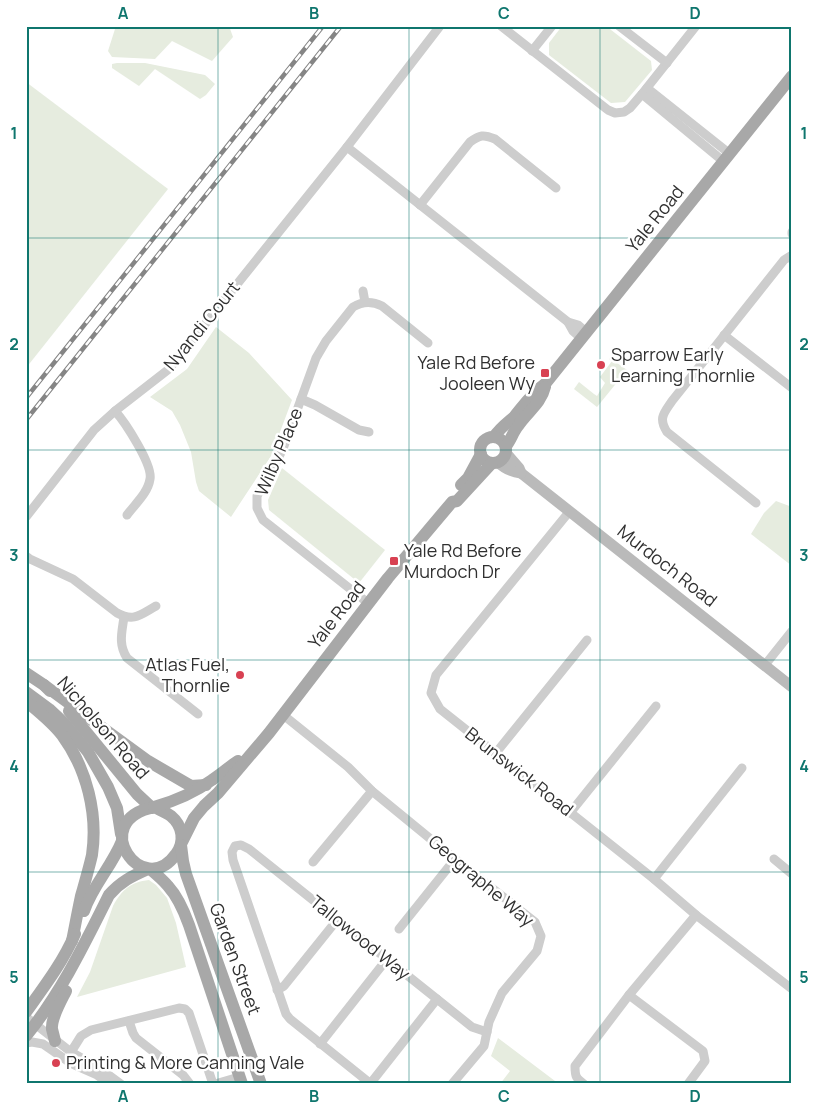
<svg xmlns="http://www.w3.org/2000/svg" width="818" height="1110" font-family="Manrope,sans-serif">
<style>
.green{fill:#e6ecdf}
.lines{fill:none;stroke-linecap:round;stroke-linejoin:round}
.street{stroke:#cdcdcd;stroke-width:9}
.secondary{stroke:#bababa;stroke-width:11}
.primary{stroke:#a8a8a8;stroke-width:12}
.rail-casing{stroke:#858585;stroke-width:4.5}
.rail{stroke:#fff;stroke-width:2.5;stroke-dasharray:8;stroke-linecap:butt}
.grid{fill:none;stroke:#0f766e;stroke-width:1;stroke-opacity:0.55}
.poi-dot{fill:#d84152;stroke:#fff;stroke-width:2}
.labels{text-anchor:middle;stroke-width:5;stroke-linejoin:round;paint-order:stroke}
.street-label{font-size:18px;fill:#303030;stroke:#fff}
.poi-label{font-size:18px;fill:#303030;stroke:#fff;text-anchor:start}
.neatline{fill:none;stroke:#0f766e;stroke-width:2}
.grid-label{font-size:16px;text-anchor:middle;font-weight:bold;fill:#0f766e}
</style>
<rect width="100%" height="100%" fill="#fff"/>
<g class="green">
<polygon points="112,26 229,26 233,37 212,61 172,41 155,59 112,57 108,51 115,29"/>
<polygon points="562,26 606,26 651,61 652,70 625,102 611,103 549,55 549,43"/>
<polygon points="117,63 145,63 205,75 215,84 206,95 200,99 155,69 139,86 112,68 112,64"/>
<polygon points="26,82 168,189 26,368"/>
<polygon points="216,327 249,353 292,400 271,456 231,517 199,491 196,482 191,452 180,425 172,411 150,397 187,369"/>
<polygon points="610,358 627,370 597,407 574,389 579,382 594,394 597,396 605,383 600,377 612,361 609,359"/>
<polygon points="282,468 385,550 359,583 269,510 268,500"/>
<polygon points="776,501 792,507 792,566 751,534 764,513"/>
<path d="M149,880L156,885L167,898L176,923L186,967L77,997L90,972L113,906C122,890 130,882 149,880Z"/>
<polygon points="498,1038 555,1081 562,1084 500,1084 510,1071 491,1056"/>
</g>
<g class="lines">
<g class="street">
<polyline points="501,26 608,110 615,113 624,112 630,108 642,94 696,26"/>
<polyline points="619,26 667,63"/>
<polyline points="532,51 552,26"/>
<polyline points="647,88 730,154"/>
<polyline points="642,94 723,161"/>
<polyline points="347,147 568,322 578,325 586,332"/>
<path d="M420,205L470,142C480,135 483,134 495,139L556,188"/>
<polyline points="792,232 792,234"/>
<polyline points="363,291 365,302"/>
<polyline points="568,322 573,331 581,338"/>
<polyline points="724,335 792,388"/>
<polyline points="301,399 315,405 359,430 369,432"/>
<path d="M115,411C125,422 153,465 150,479C148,493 135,504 127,515"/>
<path d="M756,503L667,432C658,418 664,413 672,401L784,260L792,255"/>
<polyline points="569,512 436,675 431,693 440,709 654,879 696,915 792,989"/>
<polyline points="26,517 94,430 115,411 169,369 347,147 440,26"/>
<path d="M26,556L30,559L73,579L117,613C134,622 140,615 156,606"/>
<path d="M368,603L263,520L257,508V496L277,461L284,446L316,358L326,341L353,307C363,301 372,301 382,306L428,343"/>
<path d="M124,617C122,632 118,644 127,658L198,714"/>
<polyline points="765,665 792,631"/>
<polyline points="282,714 348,767 372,791 455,859 535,922 541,936 537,951 502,993 489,1022 484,1046 452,1084"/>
<polyline points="495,754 587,640"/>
<polyline points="570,813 656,706"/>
<polyline points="774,859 792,874"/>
<polyline points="313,862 372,791"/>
<polyline points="654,879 742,768"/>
<polyline points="399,929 455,859"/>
<polyline points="277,990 284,986 337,920"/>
<polyline points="629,995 703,1051 705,1061 688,1084"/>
<polyline points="26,1017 71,1052 102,1070 121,1084"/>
<polyline points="129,1021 133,1033 136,1038 183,1075 190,1084"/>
<polyline points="26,1043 32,1042 43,1044 72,1064 97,1075 110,1084"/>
<polyline points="320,1044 387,959"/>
<polyline points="71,1052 81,1036 91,1030 179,1008 185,1009 189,1013 213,1084"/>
<polyline points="215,1084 239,1077"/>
<polyline points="370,1084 437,999"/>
<polyline points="371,1084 290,1019 286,1014 233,860 232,852 235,846 241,845 249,849 472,1027 487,1032"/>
<path d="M584,1084C576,1078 575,1077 575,1066L629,995L696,915"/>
</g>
<g class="secondary">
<polyline points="506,453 519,468 521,473 792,687"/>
<path d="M498,462C504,468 513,472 521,473"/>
</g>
<g class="primary">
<path d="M494,437C499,429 507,423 514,417C524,405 532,393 545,384L792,76"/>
<circle cx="493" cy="450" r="13"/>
<path d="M506,446C511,440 513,432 518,426C527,412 541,404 545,387"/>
<polyline points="461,485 468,478 481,454"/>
<polyline points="26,673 44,685 50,691"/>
<polyline points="44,685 148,761 191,786 206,785"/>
<polyline points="26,692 49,709 65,724 88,752 108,787 117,808 121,834"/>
<path d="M26,701C39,712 52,722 62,735C87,769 98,814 92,855C89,868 85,882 81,896C78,910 75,926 72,941"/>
<polyline points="69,711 137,794 152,808"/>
<path d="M154,807C160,810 166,812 171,816C183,826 185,842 176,854C143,901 86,821 154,807Z"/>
<path d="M154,807C175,801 194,793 212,780C221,774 229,767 238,761"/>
<polyline points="182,842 194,818 204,806 218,793 269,733 388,578 452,502 457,501 492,463"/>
<polyline points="181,845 183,861 186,874 261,1084"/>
<path d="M150,869C156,874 163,880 168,886C178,897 184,911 189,925L242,1084"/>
<path d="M84,911C93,885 112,866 122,841"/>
<path d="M26,1012C44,987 63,962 75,934"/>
<path d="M26,1036C61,993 84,945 109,895C120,882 132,876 148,869"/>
<path d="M55,1041C54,1037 53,1033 52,1029C51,1018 61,1001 66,991"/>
</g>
<defs>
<g id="rail">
<polyline points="26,398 323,26"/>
<polyline points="26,420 341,26"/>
</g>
</defs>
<use href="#rail" class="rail-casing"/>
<use href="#rail" class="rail"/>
</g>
<path class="grid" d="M218,26V1084M409,26V1084M600,26V1084M26,238H792M26,450H792M26,660H792M26,872H792"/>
<g class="poi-dot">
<circle cx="601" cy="365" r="5"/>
<rect x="540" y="368" width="10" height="10" rx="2.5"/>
<rect x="389" y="556" width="10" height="10" rx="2.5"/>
<circle cx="240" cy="675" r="5"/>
<circle cx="56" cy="1063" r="5"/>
</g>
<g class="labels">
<g class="street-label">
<text transform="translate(655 219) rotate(-51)" y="6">Yale Road</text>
<text transform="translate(202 326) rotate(-51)" y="6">Nyandi Court</text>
<text transform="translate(279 452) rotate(-67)" y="6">Wilby Place</text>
<text transform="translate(667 566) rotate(38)" y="6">Murdoch Road</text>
<text transform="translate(337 615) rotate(-52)" y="6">Yale Road</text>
<text transform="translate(103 728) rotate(49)" y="6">Nicholson Road</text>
<text transform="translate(519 772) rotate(38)" y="6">Brunswick Road</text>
<text transform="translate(481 881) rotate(40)" y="6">Geographe Way</text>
<text transform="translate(360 938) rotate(39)" y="6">Tallowood Way</text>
<text transform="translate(235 959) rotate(70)" y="6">Garden Street</text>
</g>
<g class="poi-label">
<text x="611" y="361">Sparrow Early<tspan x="611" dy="21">Learning Thornlie</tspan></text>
<text x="535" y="369" text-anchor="end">Yale Rd Before<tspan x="535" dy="21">Jooleen Wy</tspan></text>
<text x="404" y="557">Yale Rd Before<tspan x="404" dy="21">Murdoch Dr</tspan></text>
<text x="230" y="671" text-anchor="end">Atlas Fuel,<tspan x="230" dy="21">Thornlie</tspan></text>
<text x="66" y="1069">Printing &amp; More Canning Vale</text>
</g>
</g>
<rect width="818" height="1110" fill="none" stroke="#ffffff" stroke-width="55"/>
<rect x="28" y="28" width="762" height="1054" class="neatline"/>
<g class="grid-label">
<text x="123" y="19">A</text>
<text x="314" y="19">B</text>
<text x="504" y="19">C</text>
<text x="695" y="19">D</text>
<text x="14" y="139">1</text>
<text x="804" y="139">1</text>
<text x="14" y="350">2</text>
<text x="804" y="350">2</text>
<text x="14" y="561">3</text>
<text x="804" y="561">3</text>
<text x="14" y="772">4</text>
<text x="804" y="772">4</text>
<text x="14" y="983">5</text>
<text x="804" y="983">5</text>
<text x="123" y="1102">A</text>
<text x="314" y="1102">B</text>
<text x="504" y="1102">C</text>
<text x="695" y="1102">D</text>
</g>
</svg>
